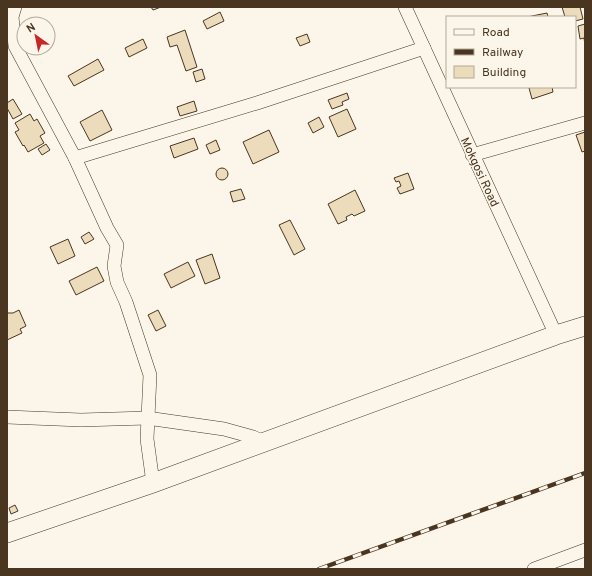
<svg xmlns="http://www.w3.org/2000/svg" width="592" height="576" font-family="Overpass,sans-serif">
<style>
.building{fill:#ecdcbc;stroke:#4a3520}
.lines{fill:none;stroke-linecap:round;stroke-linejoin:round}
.street-casing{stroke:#4a3520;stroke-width:14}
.secondary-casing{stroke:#4a3520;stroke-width:20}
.street{stroke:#fbf6e9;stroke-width:13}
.secondary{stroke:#fbf6e9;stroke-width:19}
.rail-casing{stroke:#4a3520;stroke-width:4.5}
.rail{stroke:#fbf6e9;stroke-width:3;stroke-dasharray:9;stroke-linecap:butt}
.labels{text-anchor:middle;stroke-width:3;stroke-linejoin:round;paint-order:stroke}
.street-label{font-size:12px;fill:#4a3520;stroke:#fbf6e9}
</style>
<rect width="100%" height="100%" fill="#fbf6e9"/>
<g class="building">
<polygon points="151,7 161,7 153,10"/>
<polygon points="562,7 580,7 583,19 575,21 575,17 565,17"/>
<polygon points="220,12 224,21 207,29 203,21"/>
<polygon points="547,13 548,17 527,17"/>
<polygon points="585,24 585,45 584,38 580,39 578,26"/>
<polygon points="185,30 197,67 186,71 177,45 170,47 167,37"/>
<polygon points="307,34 310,42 300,46 296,38"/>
<polygon points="143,39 147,48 129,57 125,48"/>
<polygon points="98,59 104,70 74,86 68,76"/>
<polygon points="202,69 205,79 196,82 193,72"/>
<polygon points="533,87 552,87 553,92 532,99 529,88"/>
<polygon points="347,93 349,99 342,102 343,105 332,109 328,100"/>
<polygon points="13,99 22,114 13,119 7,108 7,103"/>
<polygon points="194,101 197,111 180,116 177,107"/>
<polygon points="347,109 356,129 338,137 329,117"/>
<polygon points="102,110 112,130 90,141 80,122"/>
<polygon points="30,114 34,121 37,119 45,133 40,136 44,143 28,152 24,145 23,146 15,132 19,130 15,123"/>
<polygon points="319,117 324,127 313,133 308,123"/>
<polygon points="269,130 279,152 253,164 243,142"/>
<polygon points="585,132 585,151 582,152 576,135"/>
<polygon points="194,138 198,149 174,158 170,146"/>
<polygon points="216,140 220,150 210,154 206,145"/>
<polygon points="46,144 50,150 42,155 38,149"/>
<circle cx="222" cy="174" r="6"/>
<polygon points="408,173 414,189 400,194 397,188 401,186 399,181 396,182 394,178"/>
<polygon points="241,189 245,199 233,202 230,192"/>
<polygon points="355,190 365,211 354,216 352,214 346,217 347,220 338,224 328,204"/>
<polygon points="290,220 305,249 294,255 279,225"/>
<polygon points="89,232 94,239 85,244 81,237"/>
<polygon points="68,239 75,256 58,264 50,247"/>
<polygon points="212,254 220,278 205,284 196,260"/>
<polygon points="188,262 195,276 171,288 164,274"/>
<polygon points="97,267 104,281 76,295 69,281"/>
<polygon points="19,310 26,326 20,329 22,333 7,340 7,313 13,313"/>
<polygon points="158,310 166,326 156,331 148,315"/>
<polygon points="15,505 18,511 11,514 9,508"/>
</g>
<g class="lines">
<defs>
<g id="street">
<polyline points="15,7 12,17 15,46 75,158 107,228 117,245 114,266 117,282 126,302 150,375 147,439 153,483"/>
<polyline points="405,7 556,335"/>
<polyline points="472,155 585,123"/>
<polyline points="75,158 257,103 424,48"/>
<polyline points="7,417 81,420 147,418 224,429 253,437 264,442"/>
<polyline points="534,569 585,550"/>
</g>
<polyline id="secondary" points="7,533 153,483 556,335 585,326"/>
</defs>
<use href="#street" class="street-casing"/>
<use href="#secondary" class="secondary-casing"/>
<use href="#street" class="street"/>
<use href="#secondary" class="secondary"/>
<defs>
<polyline id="rail" points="319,569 585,473"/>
</defs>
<use href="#rail" class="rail-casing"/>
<use href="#rail" class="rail"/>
</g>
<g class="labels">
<g class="street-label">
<text transform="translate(480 172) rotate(65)" y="4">Mokgosi Road</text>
</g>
</g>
<rect width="592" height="576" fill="none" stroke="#4a3520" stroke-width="16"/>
<rect x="446" y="16" width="130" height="72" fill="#fbf6e9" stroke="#b4a999"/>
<rect x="454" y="29" width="20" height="6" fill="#fbf6e9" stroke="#b4a999"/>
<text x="482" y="36" font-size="12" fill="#4a3520">Road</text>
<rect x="454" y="49" width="20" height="6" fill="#4a3520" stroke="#b4a999"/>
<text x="482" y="56" font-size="12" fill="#4a3520">Railway</text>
<rect x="454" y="66" width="20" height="12" fill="#ecdcbc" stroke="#b4a999"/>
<text x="482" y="76" font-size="12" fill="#4a3520">Building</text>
<g transform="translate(36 36) rotate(327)"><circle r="19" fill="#fbf6e9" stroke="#b4a999"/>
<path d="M0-3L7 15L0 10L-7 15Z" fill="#c62828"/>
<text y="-6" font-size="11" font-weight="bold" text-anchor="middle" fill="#4a3520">N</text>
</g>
</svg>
